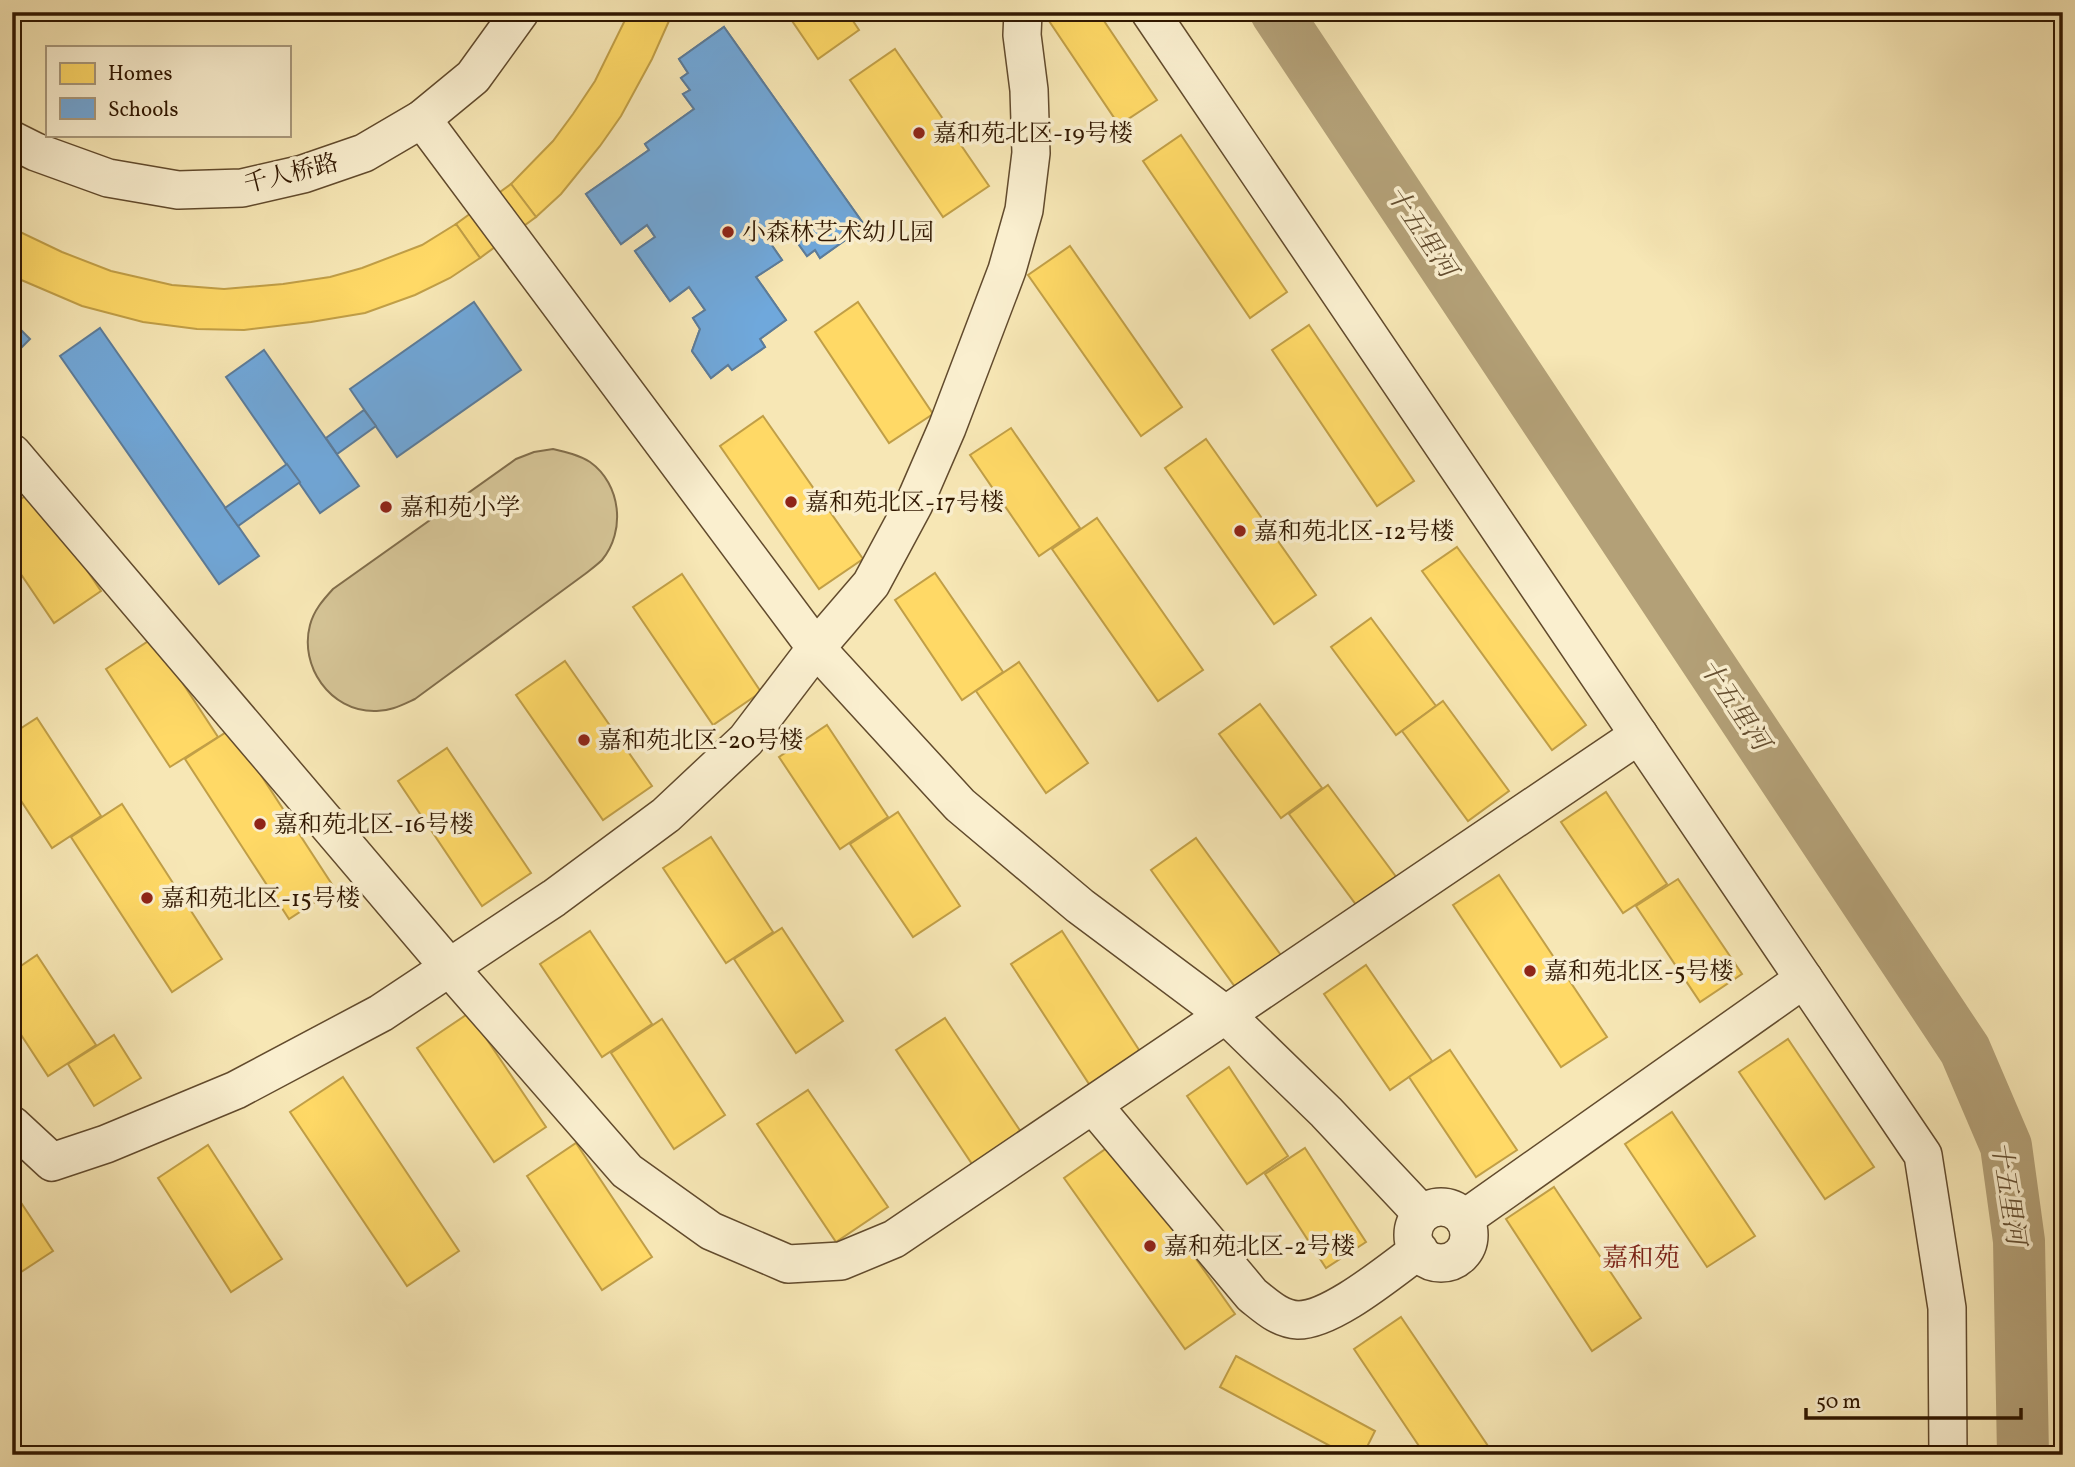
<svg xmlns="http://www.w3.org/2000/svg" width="2075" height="1467" font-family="Vollkorn,'Noto Serif SC',serif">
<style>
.green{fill:#d5c496;stroke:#826e4b;stroke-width:2}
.homes{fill:#ffd966;stroke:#c19f47;stroke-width:2}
.schools{fill:#6fa8dc;stroke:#5c7c9a;stroke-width:2;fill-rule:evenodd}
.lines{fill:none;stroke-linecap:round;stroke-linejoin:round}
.river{stroke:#b3a077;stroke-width:52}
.minor-casing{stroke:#624b2d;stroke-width:40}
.minor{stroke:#faefcf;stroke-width:37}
.poi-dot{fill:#8f2418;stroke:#faefcf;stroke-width:2.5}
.labels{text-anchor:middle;stroke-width:7;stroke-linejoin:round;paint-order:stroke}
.poi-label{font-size:24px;fill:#301700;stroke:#faefcf;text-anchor:start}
.street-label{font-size:24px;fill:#301700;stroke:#faefcf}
.water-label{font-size:26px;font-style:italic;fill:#644e30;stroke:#faefcf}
.neighbourhood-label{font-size:26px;fill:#7a1f14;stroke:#faefcf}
</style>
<rect width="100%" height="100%" fill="#f7e7b5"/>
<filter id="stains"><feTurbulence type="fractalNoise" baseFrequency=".00286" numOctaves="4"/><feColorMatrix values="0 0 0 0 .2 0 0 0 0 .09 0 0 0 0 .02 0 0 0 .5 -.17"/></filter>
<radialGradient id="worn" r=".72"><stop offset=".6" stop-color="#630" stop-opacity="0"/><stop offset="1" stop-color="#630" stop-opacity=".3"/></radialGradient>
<path class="green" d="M553,449C566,452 579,455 590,462C621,484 626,531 602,560C597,565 590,570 585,574L415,699C402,705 389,712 374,711C330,711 299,666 310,625C314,610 323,600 333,589L516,459L534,452Z"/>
<g class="homes">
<polygon points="629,12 673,12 652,59 621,116 600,146 561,194 536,217 511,184 553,141 573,114 595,81"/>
<polygon points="786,12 847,12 859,30 818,59"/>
<polygon points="1043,12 1098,12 1157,100 1119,125"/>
<polygon points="895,49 989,186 943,217 850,80"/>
<polygon points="1181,135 1287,292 1250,318 1143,161"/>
<polygon points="511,184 536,217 480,258 456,224"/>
<polygon points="456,224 480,258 450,278 415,295 365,313 311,322 244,330 197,329 143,322 82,306 12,276 12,232 14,229 62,252 111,271 172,285 224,289 283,284 330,277 362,268 422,245"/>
<polygon points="1070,246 1182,407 1141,436 1028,275"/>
<polygon points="858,302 933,414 889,443 815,332"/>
<polygon points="1309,325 1414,481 1377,506 1272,350"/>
<polygon points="763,416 863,559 819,589 720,446"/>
<polygon points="1011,428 1080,528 1039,556 970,455"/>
<polygon points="1206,439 1316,595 1274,624 1165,468"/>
<polygon points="33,491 101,591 54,623 12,561 12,505"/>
<polygon points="1097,518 1203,670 1158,701 1052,549"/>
<polygon points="1457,547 1586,725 1552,750 1422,571"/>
<polygon points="935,573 1003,672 962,700 895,600"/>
<polygon points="682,574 761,692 713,725 633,607"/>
<polygon points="1371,618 1436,706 1396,735 1331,647"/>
<polygon points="153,638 218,737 170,767 106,669"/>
<polygon points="565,661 652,786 603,820 516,695"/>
<polygon points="1019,662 1088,763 1046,793 976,691"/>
<polygon points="1443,701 1509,791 1468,821 1402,731"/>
<polygon points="1260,704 1322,788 1281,818 1219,734"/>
<polygon points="37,718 101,816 52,848 12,787 12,734"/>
<polygon points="827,725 888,817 840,849 779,757"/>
<polygon points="231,729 335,889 289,919 185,759"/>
<polygon points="447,748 531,873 482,906 398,781"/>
<polygon points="1328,785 1397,878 1357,906 1289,814"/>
<polygon points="1606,792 1667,884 1623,913 1561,822"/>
<polygon points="122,804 222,959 172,992 71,837"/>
<polygon points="898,812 960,906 913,937 850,844"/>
<polygon points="711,837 773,932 726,963 663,868"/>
<polygon points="1196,838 1283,958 1238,991 1151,870"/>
<polygon points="1499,875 1607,1037 1561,1067 1453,905"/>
<polygon points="1678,879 1742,974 1700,1002 1636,906"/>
<polygon points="782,928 843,1021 796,1053 734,959"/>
<polygon points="590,931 652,1024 602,1057 540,964"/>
<polygon points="1062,931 1141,1053 1091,1087 1011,964"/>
<polygon points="37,955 96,1045 48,1076 12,1021 12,972"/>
<polygon points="1366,965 1432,1061 1390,1090 1324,994"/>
<polygon points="469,1013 546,1127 494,1162 417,1048"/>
<polygon points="945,1018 1025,1138 976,1170 896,1050"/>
<polygon points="662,1019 725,1115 674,1149 611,1053"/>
<polygon points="114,1035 141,1078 94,1106 68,1064"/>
<polygon points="1788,1039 1874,1167 1825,1199 1739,1072"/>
<polygon points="1450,1050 1517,1150 1476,1177 1409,1077"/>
<polygon points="1229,1067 1288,1156 1247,1184 1187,1096"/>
<polygon points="343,1077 459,1251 407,1286 290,1112"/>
<polygon points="808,1090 888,1207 836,1242 757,1124"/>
<polygon points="1672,1112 1755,1236 1707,1267 1625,1144"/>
<polygon points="576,1143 652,1257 602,1290 527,1176"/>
<polygon points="1114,1143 1235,1314 1185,1349 1064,1178"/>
<polygon points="208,1145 282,1259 231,1292 158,1178"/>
<polygon points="1305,1148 1366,1242 1326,1268 1265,1174"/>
<polygon points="1554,1187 1641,1318 1592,1351 1506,1219"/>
<polygon points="12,1189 53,1251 12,1278"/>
<polygon points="1401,1317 1488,1446 1475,1455 1425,1455 1354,1349"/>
<polygon points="1236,1356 1375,1431 1363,1455 1347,1455 1220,1387"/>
</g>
<g class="schools">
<path d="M724,27L865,226L820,258L815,250L807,256L789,231L771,244L782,260L756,277L786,320L760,339L765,347L732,370L728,365L711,378L692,351L700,329L693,318L705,310L689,287L670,301L635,251L655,237L647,225L621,244L586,194L649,150L645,144L694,109L683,94L690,90L681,78L688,73L679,59ZM711,137L764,211L720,243L666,169Z"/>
<polygon points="724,27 865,226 820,258 815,250 807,256 789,231 771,244 782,260 756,277 786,320 760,339 765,347 732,370 728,365 711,378 692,351 700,329 693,318 705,310 689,287 670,301 635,251 655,237 647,225 621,244 586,194 649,150 645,144 694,109 683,94 690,90 681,78 688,73 679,59"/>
<polygon points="474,302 521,370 397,457 350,389"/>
<polygon points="12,321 30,339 12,357"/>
<polygon points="100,328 259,556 219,584 60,356"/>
<polygon points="264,350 359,486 320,513 226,377"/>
<polygon points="364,410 376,426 337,454 326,438"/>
<polygon points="287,464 300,482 238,526 225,508"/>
</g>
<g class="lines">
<polyline class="river" points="1276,12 1965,1050 2006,1146 2019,1241 2023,1455"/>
<defs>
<g id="minor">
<polyline points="1150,12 1923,1155 1947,1308 1948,1455"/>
<polyline points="422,119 816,648 960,805 1080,906 1226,1015 1326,1112 1422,1214"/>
<polyline points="12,140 36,152 108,178 178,190 242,188 303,174 364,153 422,119 473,77 520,12"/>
<polyline points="12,453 449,967 627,1171 711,1231 788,1264 841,1261 894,1239 1639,735"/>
<path d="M1093,1105L1252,1295C1266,1306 1279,1319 1298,1320C1332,1320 1390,1271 1419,1250"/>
<polyline points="12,1125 52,1162 106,1144 236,1090 381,1013 554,898 666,815 746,740 816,648 871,584 914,504 947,428 1007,270 1024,210 1031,153 1029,90 1022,35 1023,12"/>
<circle cx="1441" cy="1235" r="28"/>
<polyline points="1464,1219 1804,979"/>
</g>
</defs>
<use href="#minor" class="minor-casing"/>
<use href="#minor" class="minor"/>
</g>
<g class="poi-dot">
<circle cx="919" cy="133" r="7"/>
<circle cx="728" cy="232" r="7"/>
<circle cx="791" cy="502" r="7"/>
<circle cx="386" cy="507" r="7"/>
<circle cx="1240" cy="531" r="7"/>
<circle cx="584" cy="740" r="7"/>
<circle cx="260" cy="824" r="7"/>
<circle cx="147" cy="898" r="7"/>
<circle cx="1530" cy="971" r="7"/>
<circle cx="1150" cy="1246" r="7"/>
</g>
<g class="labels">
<g class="poi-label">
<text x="933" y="141">嘉和苑北区-19号楼</text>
<text x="742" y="240">小森林艺术幼儿园</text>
<text x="805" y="510">嘉和苑北区-17号楼</text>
<text x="400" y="515">嘉和苑小学</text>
<text x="1254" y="539">嘉和苑北区-12号楼</text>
<text x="598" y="748">嘉和苑北区-20号楼</text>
<text x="274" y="832">嘉和苑北区-16号楼</text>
<text x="161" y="906">嘉和苑北区-15号楼</text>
<text x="1544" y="979">嘉和苑北区-5号楼</text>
<text x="1164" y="1254">嘉和苑北区-2号楼</text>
</g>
<g class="street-label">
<text transform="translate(291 173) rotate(-14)" y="8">千人桥路</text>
</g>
<g class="water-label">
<text transform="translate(1422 231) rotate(56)" y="9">十五里河</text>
<text transform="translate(1735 704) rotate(56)" y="9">十五里河</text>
<text transform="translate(2009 1193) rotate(81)" y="9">十五里河</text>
</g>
<g class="neighbourhood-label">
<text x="1641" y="1266">嘉和苑</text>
</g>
</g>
<rect width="2075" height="1467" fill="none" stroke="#f7e7b5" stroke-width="42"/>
<rect x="14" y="14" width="2047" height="1439" fill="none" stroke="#301700" stroke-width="3.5"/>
<rect x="21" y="21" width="2033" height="1425" fill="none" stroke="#301700" stroke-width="2"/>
<rect x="46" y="46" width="245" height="91" fill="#faefcf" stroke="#a9997c" stroke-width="2"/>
<rect x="60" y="63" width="35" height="21" fill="#ffd966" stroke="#a9997c" stroke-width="2"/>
<text x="108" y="80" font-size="21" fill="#301700">Homes</text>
<rect x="60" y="98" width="35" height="21" fill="#6fa8dc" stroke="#a9997c" stroke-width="2"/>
<text x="108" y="116" font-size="21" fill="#301700">Schools</text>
<path d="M1806 1408v10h215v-10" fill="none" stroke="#301700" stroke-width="3.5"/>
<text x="1816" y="1408" font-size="21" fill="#301700" stroke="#faefcf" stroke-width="5" paint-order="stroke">50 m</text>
<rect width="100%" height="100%" filter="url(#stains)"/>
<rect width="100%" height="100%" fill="url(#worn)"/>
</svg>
